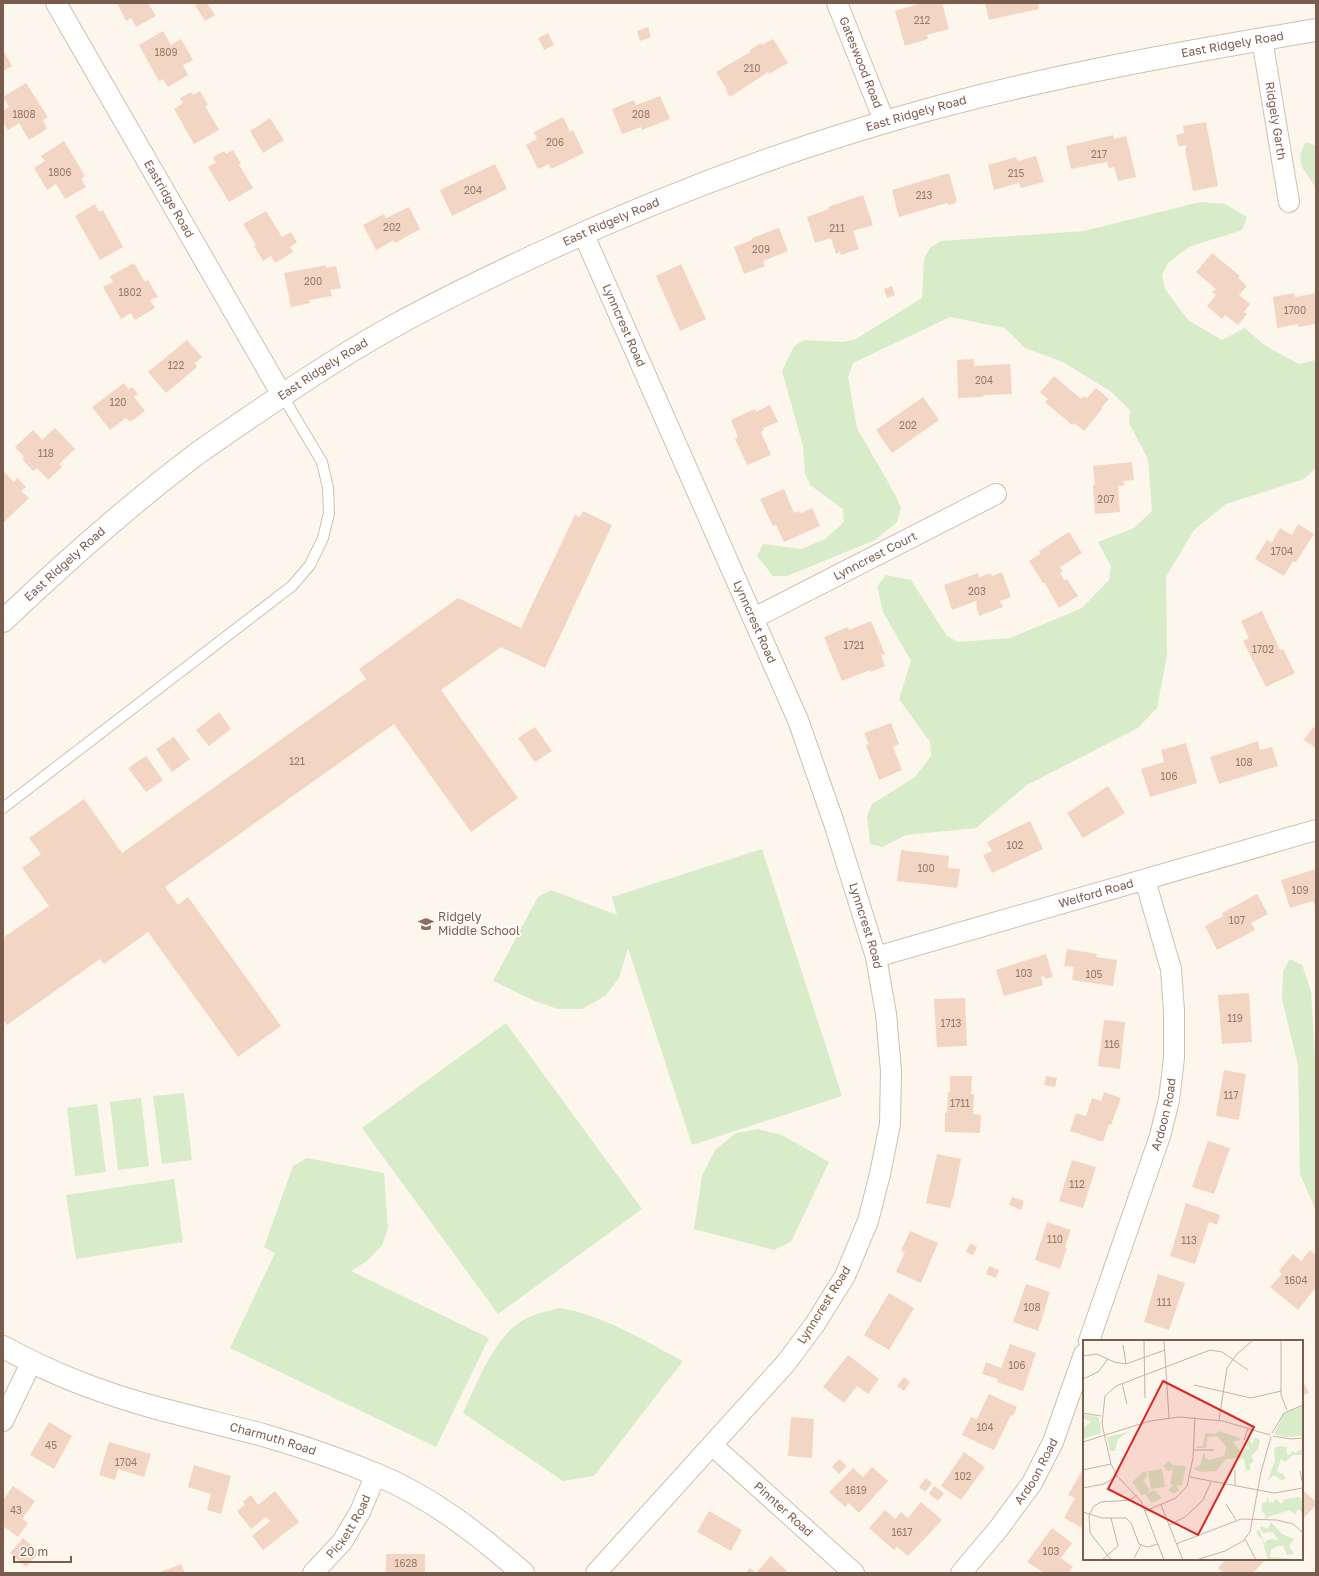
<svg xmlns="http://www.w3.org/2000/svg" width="1319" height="1576" font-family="'Golos Text',sans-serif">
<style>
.green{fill:#d8ecc9}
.building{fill:#f3d5c3}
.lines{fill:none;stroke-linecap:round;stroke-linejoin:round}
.service-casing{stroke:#d1beb0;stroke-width:12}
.minor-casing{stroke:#d1beb0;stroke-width:22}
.tertiary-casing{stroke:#d1beb0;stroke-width:24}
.service{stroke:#fff;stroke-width:10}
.minor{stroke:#fff;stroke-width:20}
.tertiary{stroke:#fff;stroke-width:22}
.labels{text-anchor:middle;stroke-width:4;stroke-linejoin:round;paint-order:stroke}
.number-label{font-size:10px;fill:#987a6a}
.street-label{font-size:12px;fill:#7a5c4d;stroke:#fffaf3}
.education-label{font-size:12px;fill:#785e54;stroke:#fffaf3;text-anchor:start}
.inset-road{fill:none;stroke:#c5b3a7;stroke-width:1}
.view{fill:#d62828;fill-opacity:0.15;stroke:#d62828;stroke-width:2}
.inset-edge{fill:none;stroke:#7a5c4d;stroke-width:2}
</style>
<rect width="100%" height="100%" fill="#fdf6ec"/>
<g class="green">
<polygon points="1306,142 1316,146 1316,188 1302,167 1300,154"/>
<polygon points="1200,202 1225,204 1247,217 1242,230 1189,247 1168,263 1162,275 1165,289 1188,320 1222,340 1245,328 1264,345 1299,364 1316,360 1316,468 1304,479 1226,504 1194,530 1166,577 1167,655 1157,708 1138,728 1027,785 976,828 906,835 882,847 870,844 867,816 872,804 915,777 931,756 930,742 899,699 911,661 883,612 877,586 886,575 911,580 947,636 958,642 1010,638 1082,608 1109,580 1111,566 1098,542 1134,528 1152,511 1148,459 1129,423 1130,410 1110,391 1063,362 1025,348 1005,328 950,317 853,363 848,377 857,428 896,496 901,508 897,522 875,540 787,576 773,576 757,556 763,544 801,549 825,539 844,522 843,509 810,485 805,473 803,446 782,371 794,346 804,340 843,342 856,339 922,298 924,259 930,248 941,241 1084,231"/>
<polygon points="762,849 842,1096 692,1145 628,948 619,978 605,996 582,1009 558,1009 535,1001 493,981 538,897 551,890 617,915 612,897"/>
<polygon points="1290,959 1302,965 1311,991 1316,1071 1316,1211 1300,1174 1298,1065 1282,999 1283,971"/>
<polygon points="506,1023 642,1209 498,1314 362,1128"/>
<polygon points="184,1093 192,1160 162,1164 153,1096"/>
<polygon points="141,1098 149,1166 118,1170 110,1102"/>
<polygon points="97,1104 106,1172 75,1176 67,1108"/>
<polygon points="758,1129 782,1135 829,1162 791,1242 774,1250 694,1229 702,1176 715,1150 736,1133"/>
<polygon points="307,1158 384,1173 388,1228 382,1245 367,1261 351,1271 489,1338 436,1447 230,1348 275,1253 264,1247 293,1166"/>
<polygon points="174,1179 183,1242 76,1259 66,1195"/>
<path d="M560,1308C604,1315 644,1341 683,1361L594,1476L563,1481L463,1413C477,1383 496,1332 527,1318C537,1313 549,1311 560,1308Z"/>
</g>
<g class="building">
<polygon points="117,3 148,3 156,16 136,27 131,18 126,21"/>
<polygon points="198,3 207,3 215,15 205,21 195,5"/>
<polygon points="921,3 942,3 949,29 927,35 928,39 905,46 895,11"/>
<polygon points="985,3 1038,3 1039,9 989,20"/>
<polygon points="648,27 651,37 640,41 637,31"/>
<polygon points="163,31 171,45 181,39 193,60 183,65 188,75 168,87 163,79 159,81 139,45"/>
<polygon points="548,33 554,45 544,50 538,38"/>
<polygon points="773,39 788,63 769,74 768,72 730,97 726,91 727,90 716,72 750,52 750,50 761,43 762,45"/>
<polygon points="3,50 12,66 3,71"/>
<polygon points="26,83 48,117 43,120 47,129 29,140 19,123 8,130 3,121 3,111 9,107 3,97"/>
<polygon points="200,91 208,105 205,106 219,130 194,144 174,109 183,103 180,98 191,92 193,95"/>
<polygon points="660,96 670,119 642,130 641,127 622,134 612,109 634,100 636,105"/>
<polygon points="563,117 570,132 573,130 584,153 551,169 549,164 538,169 526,145 537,139 534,132"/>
<polygon points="270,118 284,140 263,153 250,131"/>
<polygon points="1206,122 1218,186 1193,191 1185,149 1186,149 1186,145 1179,147 1176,135 1184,133 1183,126"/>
<polygon points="1113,135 1114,139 1126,136 1136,177 1118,181 1114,167 1109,168 1107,162 1071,169 1066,146"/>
<polygon points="64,141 85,176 81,179 86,187 65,199 56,184 47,190 34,168 45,161 41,156"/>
<polygon points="233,150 241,164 239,165 253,188 229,202 208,167 216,163 213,157 224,151 226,154"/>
<polygon points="1036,156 1044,182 1021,188 1019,183 994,190 988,165 1016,157 1018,161"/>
<polygon points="495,164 507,189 452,216 440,190"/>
<polygon points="949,173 957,201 955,201 956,203 948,205 947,203 899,217 892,190"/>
<polygon points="863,195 873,225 853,231 859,249 841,255 840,252 836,254 831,238 815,243 807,217 829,209 828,207"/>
<polygon points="95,204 99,212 103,210 123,247 100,260 75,216"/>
<polygon points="409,207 420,229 395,243 394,240 376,250 363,225 384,214 386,218"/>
<polygon points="266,211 282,237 291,232 297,242 290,247 293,252 275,263 271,256 263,261 254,246 256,245 243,224"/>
<polygon points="779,228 788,251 763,261 765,266 744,274 734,247 752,240 752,238"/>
<polygon points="1212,253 1240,276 1238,278 1247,286 1239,295 1250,304 1244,312 1247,314 1238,325 1225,315 1222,319 1207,306 1216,295 1212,292 1216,289 1196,272"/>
<polygon points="134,263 145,282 148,280 158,297 150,300 155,308 135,320 131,313 121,319 103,287 113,282 110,276"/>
<polygon points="681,264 706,319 680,331 656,276"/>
<polygon points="326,265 326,268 336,266 341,288 330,290 332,296 309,300 310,303 291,307 284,273"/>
<polygon points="892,286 895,295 887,298 884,289"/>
<polygon points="1294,293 1295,297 1316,293 1316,324 1298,327 1298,324 1277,328 1273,297"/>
<polygon points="187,340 202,357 195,363 197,367 166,393 148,372"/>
<polygon points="974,359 974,366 1010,364 1012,394 984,395 983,397 958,398 957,360"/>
<polygon points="1054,376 1081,399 1084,396 1087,398 1096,388 1109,399 1101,408 1102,409 1084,431 1074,423 1072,425 1045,402 1048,399 1040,392"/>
<polygon points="124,383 128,389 132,387 138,394 134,397 145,411 130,422 126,418 110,430 92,407"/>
<polygon points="923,397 939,420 892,453 876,430"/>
<polygon points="770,405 778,422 763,428 764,430 761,432 771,455 747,465 735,439 738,437 731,420 755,409 756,412"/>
<polygon points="55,428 75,449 59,464 62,467 48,480 37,468 33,471 22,459 24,457 15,447 33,430 42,440"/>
<polygon points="1132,462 1134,480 1123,481 1124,486 1118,486 1120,512 1095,514 1093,485 1095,485 1093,466"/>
<polygon points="3,471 14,482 17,478 26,487 21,491 29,498 3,523"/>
<polygon points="784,489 794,513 799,511 801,513 812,508 820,526 784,542 776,525 773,526 760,499"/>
<polygon points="583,511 612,525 545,668 501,647 441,690 518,798 471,832 394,724 165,887 178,905 188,897 281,1026 238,1057 148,932 104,964 100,959 7,1025 3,1019 3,938 49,906 22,868 41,854 29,838 84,799 122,853 366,679 359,669 458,598 521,628 575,515 580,517"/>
<polygon points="1298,524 1314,534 1296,562 1293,561 1284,576 1255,559 1267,540 1272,542 1280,528 1292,535"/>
<polygon points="1069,532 1082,553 1060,567 1063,572 1060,573 1064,580 1067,579 1078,596 1059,608 1045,583 1043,583 1029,561 1040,554 1039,551"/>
<polygon points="1002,572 1011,597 1000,601 1003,607 979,616 976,605 977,605 976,601 952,610 944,585 978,573 979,577 991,573 992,576"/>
<polygon points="1262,611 1280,650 1283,649 1295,673 1266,687 1243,641 1249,638 1241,621"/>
<polygon points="871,621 885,654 881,655 885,666 871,672 870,670 842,681 824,637 848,627 849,630"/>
<polygon points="219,712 231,729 209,746 196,730"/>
<polygon points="891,723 899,744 893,747 902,770 879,780 866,745 869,744 864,733"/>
<polygon points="535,727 552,751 535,762 518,738"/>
<polygon points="1313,727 1316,729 1316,748 1304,740"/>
<polygon points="174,737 190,759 172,772 156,749"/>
<polygon points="1258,741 1260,750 1272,747 1278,766 1219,784 1210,757"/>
<polygon points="1186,743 1197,783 1150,797 1141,769 1164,762 1161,750"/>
<polygon points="146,756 163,780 146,792 128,768"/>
<polygon points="1108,786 1125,813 1083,838 1067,813"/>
<polygon points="1030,821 1043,849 992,873 983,855 992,851 987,842"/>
<polygon points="901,850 949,856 948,868 960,869 957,888 897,881"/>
<polygon points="1316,869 1316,909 1313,901 1290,908 1281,880"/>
<polygon points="1257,894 1268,914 1251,923 1255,930 1217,950 1205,926 1223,916 1222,913"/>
<polygon points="1067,949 1097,954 1096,957 1117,960 1113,986 1072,980 1074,967 1064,966"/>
<polygon points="1046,954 1053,977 1045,979 1044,976 1041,977 1043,985 1004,996 996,970"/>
<polygon points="1249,993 1252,1042 1222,1044 1218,995"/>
<polygon points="965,998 967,1046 937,1047 934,999"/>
<polygon points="1104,1020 1125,1022 1120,1069 1098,1066"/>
<polygon points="1224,1070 1246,1074 1239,1120 1216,1116"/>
<polygon points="950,1076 972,1076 971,1094 974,1094 973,1114 981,1115 980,1133 945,1132 945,1113 947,1113 948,1092 950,1092"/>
<polygon points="1046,1076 1057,1078 1055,1087 1044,1085"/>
<polygon points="1104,1092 1121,1098 1111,1125 1109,1124 1103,1142 1070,1131 1076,1113 1086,1116 1092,1098 1101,1101"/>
<polygon points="1208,1141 1230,1148 1214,1194 1192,1187"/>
<polygon points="937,1154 961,1159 953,1199 952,1199 950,1208 926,1203"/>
<polygon points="1072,1160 1096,1167 1083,1208 1059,1201"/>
<polygon points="1012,1197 1024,1201 1021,1210 1009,1205"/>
<polygon points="1186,1203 1220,1215 1217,1225 1209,1222 1195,1264 1170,1256"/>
<polygon points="1047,1222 1071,1230 1065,1247 1067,1248 1060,1269 1035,1260"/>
<polygon points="910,1231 938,1243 921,1283 896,1272 905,1252 901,1251"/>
<polygon points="970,1243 977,1247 973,1255 966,1252"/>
<polygon points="1310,1250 1316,1255 1316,1287 1298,1310 1270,1287 1282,1274 1279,1271 1293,1254 1301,1261"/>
<polygon points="989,1266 999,1270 996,1278 986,1274"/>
<polygon points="1158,1274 1185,1283 1169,1330 1144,1322"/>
<polygon points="1026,1284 1050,1292 1038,1331 1013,1322"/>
<polygon points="889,1293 914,1308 889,1350 864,1335"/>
<polygon points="1010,1344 1036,1353 1023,1391 997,1382 998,1379 982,1374 986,1362 1001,1368"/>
<polygon points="848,1355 879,1379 868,1394 857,1386 844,1403 823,1387"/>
<polygon points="904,1377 910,1382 904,1391 897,1386"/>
<polygon points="1302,1378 1309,1393 1302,1396"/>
<polygon points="989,1394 1017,1407 1013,1416 1011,1415 994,1450 962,1435 971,1417 977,1419"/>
<polygon points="791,1417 814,1419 812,1458 788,1456"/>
<polygon points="49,1422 72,1436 54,1469 30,1455"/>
<polygon points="109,1442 151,1454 144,1477 118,1469 115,1480 99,1475"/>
<polygon points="964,1452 985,1467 961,1500 941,1486"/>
<polygon points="839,1459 847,1466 839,1474 832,1467"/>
<polygon points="194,1465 231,1476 221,1514 207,1510 211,1494 188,1487"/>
<polygon points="872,1467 888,1481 859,1513 849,1503 845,1507 829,1492 853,1468 863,1477"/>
<polygon points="1083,1469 1084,1469 1084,1529 1064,1518 1075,1498 1068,1495"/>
<polygon points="926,1478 932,1483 925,1492 919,1487"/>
<polygon points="13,1486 35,1501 22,1519 28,1523 18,1537 3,1526 3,1500"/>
<polygon points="934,1486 944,1493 938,1501 929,1494"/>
<polygon points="1302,1489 1316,1502 1316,1505 1302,1520"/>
<polygon points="275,1491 299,1522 263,1550 252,1536 270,1521 266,1517 251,1529 237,1511 245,1505 243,1502 251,1495 258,1505"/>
<polygon points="921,1502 942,1520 908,1556 897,1547 894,1550 869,1528 885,1510 895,1519 901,1512 908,1518"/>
<polygon points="709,1511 742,1530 731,1551 697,1532"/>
<polygon points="1052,1528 1072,1543 1061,1558 1073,1567 1068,1573 1044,1573 1027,1562"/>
<polygon points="23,1538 39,1552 26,1567 10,1553"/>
<rect x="386" y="1554" width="39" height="19"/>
<polygon points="771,1556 789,1573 756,1573"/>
<polygon points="1226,1559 1266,1559 1253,1573 1223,1573 1218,1568"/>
<polygon points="181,1564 185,1573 158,1573"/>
<polygon points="750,1568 756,1573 745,1573"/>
</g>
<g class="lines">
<defs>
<polyline id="service" points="3,808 292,586 310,565 323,538 329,513 328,488 322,462 282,395"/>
<g id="minor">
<path id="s1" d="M56,3L282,395"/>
<path id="s2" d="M837,3L885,123"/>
<path id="s3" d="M1262,39L1289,202"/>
<path id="s4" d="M583,233L798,720L834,823L876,957L886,1014L891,1071L890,1124L880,1174L868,1221L845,1276L815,1324L786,1363L596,1573"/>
<path id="s5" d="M754,618L996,494"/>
<path id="s6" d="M876,957L1316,830"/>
<path id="s7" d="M1089,1341L1160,1136L1169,1100L1174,1058V1011L1171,969L1145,880"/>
<polyline points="3,1421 31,1363"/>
<path id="s8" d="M712,1445L854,1573"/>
<path id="s9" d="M313,1573L342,1542L360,1512L376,1474"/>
<path id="s10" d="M961,1573L999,1528L1032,1483L1053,1442L1084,1354"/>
</g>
<g id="tertiary">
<path id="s11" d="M3,621C65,562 129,505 198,453C218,439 238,425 259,411C303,381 348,351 396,325C441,300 487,278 534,256C660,197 792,147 927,110C1055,75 1185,52 1316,30"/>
<path id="s12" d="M3,1347C31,1362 60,1376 91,1387C147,1408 206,1420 263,1435C301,1446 339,1459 375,1474C430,1496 478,1534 523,1573"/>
</g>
</defs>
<use href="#service" class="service-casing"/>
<use href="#minor" class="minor-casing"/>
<use href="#tertiary" class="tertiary-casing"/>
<use href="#service" class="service"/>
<use href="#minor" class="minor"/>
<use href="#tertiary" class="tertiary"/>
</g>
<defs>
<symbol id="school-bare" viewBox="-9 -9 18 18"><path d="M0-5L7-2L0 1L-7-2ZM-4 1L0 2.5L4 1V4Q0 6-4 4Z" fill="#8d6e63" stroke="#fffaf3" stroke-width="2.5" paint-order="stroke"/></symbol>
</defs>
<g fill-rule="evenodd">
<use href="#school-bare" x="415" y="913" width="22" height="22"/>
</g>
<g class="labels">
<g class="number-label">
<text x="922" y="24">212</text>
<text x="166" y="56">1809</text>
<text x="752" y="72">210</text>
<text x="24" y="118">1808</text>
<text x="641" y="118">208</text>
<text x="555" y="146">206</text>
<text x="1099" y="158">217</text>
<text x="60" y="176">1806</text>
<text x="1016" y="177">215</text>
<text x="473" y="194">204</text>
<text x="924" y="199">213</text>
<text x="392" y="231">202</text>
<text x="837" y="232">211</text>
<text x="761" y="253">209</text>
<text x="313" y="285">200</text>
<text x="130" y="296">1802</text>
<text x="1295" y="314">1700</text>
<text x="176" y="369">122</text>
<text x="984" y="384">204</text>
<text x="118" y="406">120</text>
<text x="908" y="429">202</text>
<text x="46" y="457">118</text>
<text x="1106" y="503">207</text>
<text x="1282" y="555">1704</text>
<text x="977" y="595">203</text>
<text x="854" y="649">1721</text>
<text x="1263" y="653">1702</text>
<text x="297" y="765">121</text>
<text x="1244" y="766">108</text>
<text x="1169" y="780">106</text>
<text x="1015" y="849">102</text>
<text x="926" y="872">100</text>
<text x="1300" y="894">109</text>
<text x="1237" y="924">107</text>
<text x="1024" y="977">103</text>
<text x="1094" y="978">105</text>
<text x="1235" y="1022">119</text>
<text x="951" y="1027">1713</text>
<text x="1112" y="1048">116</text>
<text x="1231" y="1099">117</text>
<text x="960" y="1107">1711</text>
<text x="1077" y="1188">112</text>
<text x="1055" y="1243">110</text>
<text x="1189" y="1244">113</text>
<text x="1296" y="1284">1604</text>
<text x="1164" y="1306">111</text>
<text x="1032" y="1311">108</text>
<text x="1017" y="1369">106</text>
<text x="985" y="1431">104</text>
<text x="51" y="1449">45</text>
<text x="126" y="1466">1704</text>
<text x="963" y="1480">102</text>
<text x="856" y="1494">1619</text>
<text x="16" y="1514">43</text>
<text x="902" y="1536">1617</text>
<text x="1051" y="1555">103</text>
<text x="406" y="1567">1628</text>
</g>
<g class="street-label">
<text dy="4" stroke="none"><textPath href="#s11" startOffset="1380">East Ridgely Road</textPath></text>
<text dy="4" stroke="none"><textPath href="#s2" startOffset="64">Gateswood Road</textPath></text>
<text dy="4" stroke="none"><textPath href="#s11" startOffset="1056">East Ridgely Road</textPath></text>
<text dy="4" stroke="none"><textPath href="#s3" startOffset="83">Ridgely Garth</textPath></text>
<text dy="4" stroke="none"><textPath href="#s1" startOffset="226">Eastridge Road</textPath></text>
<text dy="4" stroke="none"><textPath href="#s11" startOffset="732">East Ridgely Road</textPath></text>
<text dy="4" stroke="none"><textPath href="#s4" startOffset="101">Lynncrest Road</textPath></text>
<text dy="4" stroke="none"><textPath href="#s11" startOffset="408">East Ridgely Road</textPath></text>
<text dy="4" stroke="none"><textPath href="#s5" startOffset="136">Lynncrest Court</textPath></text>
<text dy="4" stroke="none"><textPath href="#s11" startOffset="84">East Ridgely Road</textPath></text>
<text dy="4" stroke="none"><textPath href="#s4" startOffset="425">Lynncrest Road</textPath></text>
<text dy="4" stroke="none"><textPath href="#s6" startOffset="229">Welford Road</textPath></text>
<text dy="4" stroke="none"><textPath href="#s4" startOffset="749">Lynncrest Road</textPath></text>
<text dy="4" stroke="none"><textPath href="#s7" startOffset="239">Ardoon Road</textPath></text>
<text transform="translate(824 1305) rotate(-58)" y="4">Lynncrest Road</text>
<text dy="4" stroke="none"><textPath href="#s12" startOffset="286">Charmuth Road</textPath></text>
<text dy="4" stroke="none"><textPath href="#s10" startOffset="127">Ardoon Road</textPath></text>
<text dy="4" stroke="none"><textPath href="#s8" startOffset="96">Pinnter Road</textPath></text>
<text dy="4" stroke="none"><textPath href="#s9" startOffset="59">Pickett Road</textPath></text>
</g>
<g class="education-label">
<text x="438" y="921">Ridgely<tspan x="438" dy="14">Middle School</tspan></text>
</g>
</g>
<g transform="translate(1083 1340)">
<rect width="220" height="220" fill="#fdf6ec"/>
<path d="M220,66V96L202,97L191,94L201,73ZM0,74L16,77L18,93L0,99V88L8,82L0,78ZM136,91L157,98V100L150,102L158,112L162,110L161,105L164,110L167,109L163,104L165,97L169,104L172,97L177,100L175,109L168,116L171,121L167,124V131L163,130L161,119L157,118L143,119L133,131L118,132L110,129L117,125L121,112L123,119L127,120L141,116L143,107L134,96L125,97L123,108H114L113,106H120L122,93L132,94ZM45,92L35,99L32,111H27L24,97ZM197,106L204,107V114L207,115L209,111L213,113L218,109L220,115H210L202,122L198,119L194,132L200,134L203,139L198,140L191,135L185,140L192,120L191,108ZM86,121L90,125L103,126L99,146L93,145L96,150L91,154L85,150L90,145L87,144L90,129L85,131L80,126ZM79,129L82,147L68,149L65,131ZM61,131L65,135L60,141L67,150L59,156L49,142ZM71,150L79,158L69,163L62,154ZM184,155L186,162L190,163L193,158L198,164L202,159L217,157L220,163V177L217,170H214L213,175L206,170L180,179L183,176L179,171V163L184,162ZM188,182L199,194L211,199L206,206L211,214L204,215L200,206H195L188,210L187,217L212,219L185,220L179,199L174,194V190L177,191L181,203L186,199L195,200L190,192L180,193L177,188L178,186L185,189Z" fill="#d8ecc9"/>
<path class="inset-road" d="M61,0L62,58M81,0L86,78M198,0V55L204,70M40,5L43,24M0,16L14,14L31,22L43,24L82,10M0,39L15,32L25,19M39,43L44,64M111,45L168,58L198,51M0,73L18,76M136,80L144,28L153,15L170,0M189,93L201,73L220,65M190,96L208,99L220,98M161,100L165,88M0,102L67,81L96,77L140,81L187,95M110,110H131M0,130L28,124M217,131L220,145M107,137L191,153L220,148M152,146V130M0,148L21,144L34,136M143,164L153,180M78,165L100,220M62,171L93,158L104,146L110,118L112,77M0,172L19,178H43L48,183L56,204L64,207L75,204M86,185L102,177L120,160L128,142M162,199L173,220M93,204L158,179L194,180L210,184L220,193M51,218L58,205M19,220L35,206L28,178M28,220L7,193L6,175L11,166L18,162L47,160L54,155M81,220L58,161L34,136L28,124L19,84L22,56L33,46L127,10L139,12L165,30M113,220L142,211L160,201L167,192L178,132L188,97"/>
<path class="view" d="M80,41L171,87L115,195L25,149Z"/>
<rect width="220" height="220" class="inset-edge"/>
</g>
<rect width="1319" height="1576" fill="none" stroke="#7a5c4d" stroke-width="8"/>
<path d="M14 1556v6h57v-6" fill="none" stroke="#7a5c4d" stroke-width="2"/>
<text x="20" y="1556" font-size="12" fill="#7a5c4d" stroke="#fffaf3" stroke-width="3" paint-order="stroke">20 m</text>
</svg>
